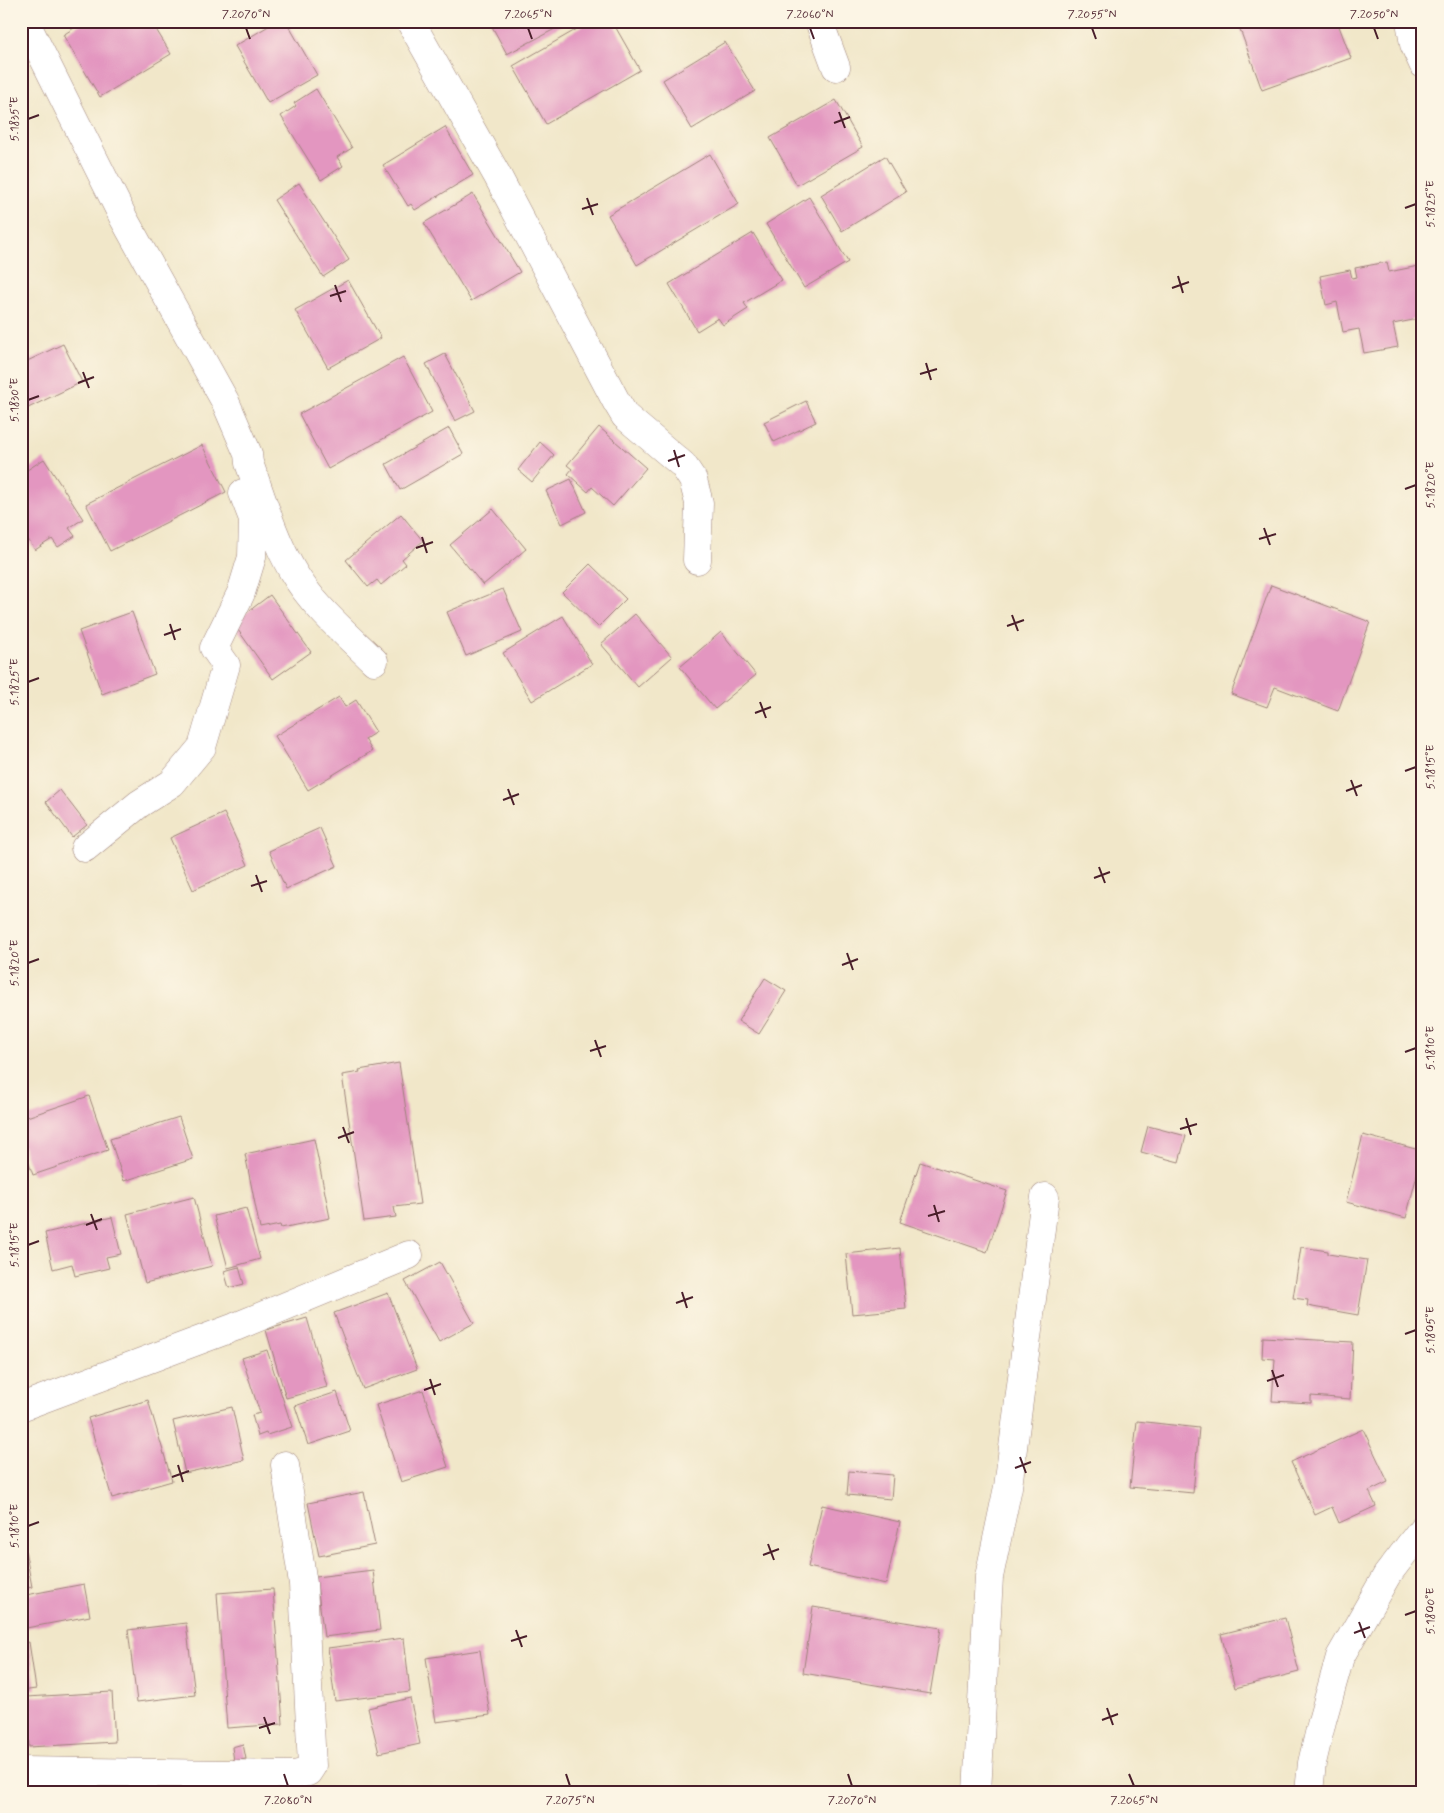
<svg xmlns="http://www.w3.org/2000/svg" width="1444" height="1813" font-family="Mynerve,sans-serif">
<style>
.building{fill:#e396c0}
.lines{fill:none;stroke-linecap:round;stroke-linejoin:round}
.minor-casing{stroke:#9e837a;stroke-width:29}
.minor{stroke:#fff;stroke-width:28}
.ticks{fill:none;stroke:#4a1f2b;stroke-width:2}
.neatline{fill:none;stroke:#4a1f2b;stroke-width:2}
.ticks-label{font-size:12px;text-anchor:middle;fill:#4a1f2b}
</style>
<rect width="100%" height="100%" fill="#fcf5e5"/>
<filter id="ink" filterUnits="userSpaceOnUse"><feTurbulence type="fractalNoise" baseFrequency=".02" numOctaves="2"/><feDisplacementMap in="SourceGraphic" scale="10" xChannelSelector="R" yChannelSelector="G"/><feConvolveMatrix kernelMatrix="1 2 1 2 8 2 1 2 1" color-interpolation-filters="sRGB"/></filter>
<filter id="wash" filterUnits="userSpaceOnUse"><feTurbulence type="fractalNoise" baseFrequency=".0096" numOctaves="4" result="noise"/><feDisplacementMap in="SourceGraphic" scale="20" xChannelSelector="R" yChannelSelector="G"/><feGaussianBlur stdDeviation="1.12" result="paint"/><feColorMatrix in="noise" values="0 0 0 0 0 0 0 0 0 0 0 0 0 0 0 0 0 1.4 0 .05"/><feComposite in="paint" operator="in"/></filter>
<g filter="url(#wash)">
<rect width="100%" height="100%" fill="#f1e7c9"/>
<g id="blocks">
<g class="building">
<polygon points="85,21 151,21 171,54 100,97 63,35"/>
<polygon points="277,21 286,21 317,75 268,103 235,46"/>
<polygon points="489,21 570,21 507,54"/>
<polygon points="591,21 612,21 640,70 546,124 513,66"/>
<polygon points="1237,21 1337,21 1351,58 1262,90"/>
<polygon points="725,42 755,91 692,129 663,80"/>
<polygon points="316,89 352,148 337,157 343,166 321,180 281,116 296,106 294,103"/>
<polygon points="836,100 863,147 797,185 770,138"/>
<polygon points="445,127 473,175 415,210 411,204 408,206 383,165"/>
<polygon points="710,154 739,204 637,265 608,215"/>
<polygon points="885,156 906,192 842,231 821,195"/>
<polygon points="299,183 349,260 323,277 274,200"/>
<polygon points="473,194 520,272 471,301 424,223"/>
<polygon points="809,197 848,262 804,288 766,224"/>
<polygon points="753,233 782,280 744,303 748,309 723,325 718,318 697,331 669,284"/>
<polygon points="1387,262 1389,272 1423,265 1423,318 1393,324 1398,347 1364,353 1359,329 1343,332 1337,302 1326,305 1320,276 1350,270 1352,278 1357,277 1355,268"/>
<polygon points="348,280 381,338 328,368 295,310"/>
<polygon points="63,344 82,382 26,409 21,399 21,364"/>
<polygon points="445,354 475,411 455,421 426,364"/>
<polygon points="403,357 432,412 328,469 299,414"/>
<polygon points="806,401 816,422 774,442 764,422"/>
<polygon points="599,427 646,468 613,506 592,487 588,492 568,474 572,469 567,465"/>
<polygon points="449,428 463,454 400,490 386,464"/>
<polygon points="540,442 554,455 532,482 518,470"/>
<polygon points="202,445 226,492 110,551 86,504"/>
<polygon points="44,459 83,519 69,528 75,536 58,547 52,539 35,550 21,529 21,474"/>
<polygon points="571,479 586,512 562,524 546,491"/>
<polygon points="493,509 526,549 483,585 450,545"/>
<polygon points="401,514 423,541 402,559 406,564 381,585 377,580 368,587 346,560"/>
<polygon points="590,564 626,599 598,627 562,592"/>
<polygon points="1271,585 1370,622 1338,711 1275,687 1267,707 1231,694"/>
<polygon points="503,589 522,632 466,656 447,612"/>
<polygon points="270,595 311,652 273,679 233,623"/>
<polygon points="132,612 155,674 102,694 79,631"/>
<polygon points="635,614 672,657 638,687 601,644"/>
<polygon points="563,616 592,664 532,701 503,653"/>
<polygon points="721,632 756,675 715,709 680,667"/>
<polygon points="339,697 345,707 356,700 376,732 365,739 372,751 308,790 275,736"/>
<polygon points="60,790 87,825 72,837 46,802"/>
<polygon points="224,813 248,865 193,890 170,838"/>
<polygon points="320,828 337,866 286,889 269,851"/>
<polygon points="765,978 786,991 759,1034 738,1021"/>
<polygon points="399,1063 420,1204 394,1207 396,1217 364,1221 342,1075 360,1072 359,1070"/>
<polygon points="89,1096 108,1150 33,1175 21,1141 21,1119"/>
<polygon points="179,1117 193,1159 124,1181 110,1139"/>
<polygon points="1148,1126 1186,1136 1179,1162 1141,1152"/>
<polygon points="1363,1135 1423,1151 1406,1218 1346,1202"/>
<polygon points="314,1139 330,1218 281,1228 280,1225 260,1229 245,1154"/>
<polygon points="920,1162 1007,1191 987,1252 900,1222"/>
<polygon points="194,1197 212,1266 145,1283 127,1214"/>
<polygon points="246,1208 260,1259 228,1268 214,1216"/>
<polygon points="112,1217 121,1254 106,1257 109,1268 75,1276 72,1264 53,1269 45,1233"/>
<polygon points="1301,1247 1328,1251 1328,1254 1367,1260 1358,1315 1307,1306 1308,1300 1293,1298"/>
<polygon points="900,1248 906,1309 852,1314 846,1254"/>
<polygon points="440,1262 474,1323 439,1342 405,1281"/>
<polygon points="239,1267 244,1284 229,1288 224,1271"/>
<polygon points="388,1293 417,1369 363,1389 334,1313"/>
<polygon points="307,1318 327,1387 286,1398 266,1330"/>
<polygon points="1263,1337 1353,1342 1350,1399 1311,1396 1311,1403 1272,1401 1275,1359 1262,1358"/>
<polygon points="267,1350 292,1427 267,1435 266,1433 258,1436 252,1415 260,1413 242,1358"/>
<polygon points="423,1390 448,1467 401,1482 376,1405"/>
<polygon points="337,1392 350,1431 308,1445 295,1406"/>
<polygon points="148,1400 172,1481 112,1498 88,1418"/>
<polygon points="232,1407 244,1460 185,1473 173,1421"/>
<polygon points="1137,1421 1199,1428 1193,1493 1130,1487"/>
<polygon points="1363,1429 1388,1482 1369,1491 1376,1506 1339,1523 1332,1507 1315,1515 1291,1462"/>
<polygon points="849,1471 893,1475 891,1499 847,1495"/>
<polygon points="364,1492 375,1545 319,1556 308,1503"/>
<polygon points="822,1505 900,1522 886,1584 808,1567"/>
<polygon points="21,1539 23,1539 32,1587 21,1589"/>
<polygon points="373,1570 380,1630 324,1637 316,1577"/>
<polygon points="84,1584 90,1616 21,1629 21,1596"/>
<polygon points="273,1589 283,1724 227,1728 217,1593"/>
<polygon points="813,1607 941,1628 930,1694 803,1673"/>
<polygon points="1285,1618 1299,1672 1235,1688 1221,1634"/>
<polygon points="186,1623 195,1695 137,1702 128,1630"/>
<polygon points="404,1638 410,1692 335,1701 328,1648"/>
<polygon points="29,1642 36,1689 21,1691 21,1644"/>
<polygon points="480,1650 490,1715 436,1722 426,1658"/>
<polygon points="112,1692 115,1742 29,1747 26,1697"/>
<polygon points="410,1698 420,1744 379,1753 368,1708"/>
<polygon points="243,1744 246,1759 234,1761 232,1747"/>
</g>
</g>
</g>
<g filter="url(#ink)">
<use href="#blocks" fill-opacity="0" stroke="#9e837a" stroke-width="1"/>
<g class="lines">
<defs>
<g id="minor">
<path d="M25,21L124,219L225,401L248,454L249,463C262,498 273,537 292,570C312,605 344,632 374,661"/>
<polyline points="410,21 497,175 616,401 625,416 683,465 693,480 699,503 697,560"/>
<polyline points="819,21 836,67"/>
<polyline points="1410,21 1414,44 1423,64"/>
<polyline points="85,848 139,804 172,783 202,747 226,665 214,648 241,593 252,557 253,519 243,493"/>
<polyline points="21,1407 235,1327 409,1255"/>
<polyline points="21,1771 294,1775 308,1772 312,1766 303,1584 285,1465"/>
<polyline points="977,1792 989,1577 1008,1487 1045,1197"/>
<polyline points="1309,1792 1312,1763 1322,1721 1340,1657 1387,1575 1423,1528"/>
</g>
</defs>
<use href="#minor" class="minor-casing"/>
<use href="#minor" class="minor"/>
</g>
</g>
<path class="ticks" d="M246,28L250,39M528,28L532,39M810,28L814,39M1092,28L1096,39M1374,28L1378,39M839,112L845,128M28,119L39,115M834,123L850,117M587,198L593,215M1405,208L1416,204M582,209L598,204M1178,276L1183,293M335,285L341,302M1172,288L1189,282M330,296L346,291M926,363L931,380M83,372L89,388M920,374L937,369M78,383L94,377M28,400L39,396M674,450L679,467M668,461L685,455M1405,489L1416,485M1264,528L1270,545M422,537L427,553M1259,539L1276,534M416,548L433,542M1012,615L1018,631M170,624L175,640M1007,626L1024,620M164,635L181,629M28,682L39,678M760,702L766,718M755,713L771,707M1405,771L1416,767M1351,780L1357,796M508,789L514,805M1346,791L1362,785M503,800L519,794M1099,867L1105,883M256,875L262,892M1094,878L1110,872M251,886L267,881M847,953L853,970M28,963L39,959M842,965L858,959M595,1040L601,1057M590,1051L606,1046M1405,1052L1416,1048M1186,1118L1191,1135M343,1127L349,1143M1180,1129L1197,1124M338,1138L354,1132M934,1205L939,1222M91,1214L97,1230M928,1216L945,1211M86,1225L102,1219M28,1245L39,1241M682,1292L687,1308M676,1303L693,1297M1405,1334L1416,1330M1272,1370L1278,1387M430,1379L435,1395M1267,1381L1284,1375M424,1390L441,1384M1020,1457L1026,1473M178,1465L183,1482M1015,1468L1031,1462M172,1477L189,1471M28,1526L39,1522M768,1544L774,1560M763,1555L779,1549M1405,1615L1416,1611M1359,1622L1365,1638M516,1630L522,1647M1354,1633L1370,1627M511,1641L527,1636M1107,1708L1113,1725M264,1717L270,1734M1102,1720L1118,1714M259,1728L275,1723M284,1774L288,1786M566,1774L570,1786M848,1774L852,1786M1129,1774L1134,1786"/>
<rect width="1444" height="1813" fill="none" stroke="#fcf5e5" stroke-width="55"/>
<rect x="28" y="28" width="1388" height="1758" class="neatline"/>
<g class="ticks-label">
<text x="246" y="18">7.2070°N</text>
<text x="528" y="18">7.2065°N</text>
<text x="810" y="18">7.2060°N</text>
<text x="1092" y="18">7.2055°N</text>
<text x="1374" y="18">7.2050°N</text>
<text transform="translate(14 119) rotate(-90)" y="4">5.1835°E</text>
<text transform="translate(1430 204) rotate(-90)" y="4">5.1825°E</text>
<text transform="translate(14 400) rotate(-90)" y="4">5.1830°E</text>
<text transform="translate(1430 485) rotate(-90)" y="4">5.1820°E</text>
<text transform="translate(14 682) rotate(-90)" y="4">5.1825°E</text>
<text transform="translate(1430 767) rotate(-90)" y="4">5.1815°E</text>
<text transform="translate(14 963) rotate(-90)" y="4">5.1820°E</text>
<text transform="translate(1430 1048) rotate(-90)" y="4">5.1810°E</text>
<text transform="translate(14 1245) rotate(-90)" y="4">5.1815°E</text>
<text transform="translate(1430 1330) rotate(-90)" y="4">5.1805°E</text>
<text transform="translate(14 1526) rotate(-90)" y="4">5.1810°E</text>
<text transform="translate(1430 1611) rotate(-90)" y="4">5.1800°E</text>
<text x="288" y="1804">7.2080°N</text>
<text x="570" y="1804">7.2075°N</text>
<text x="852" y="1804">7.2070°N</text>
<text x="1134" y="1804">7.2065°N</text>
</g>
</svg>
